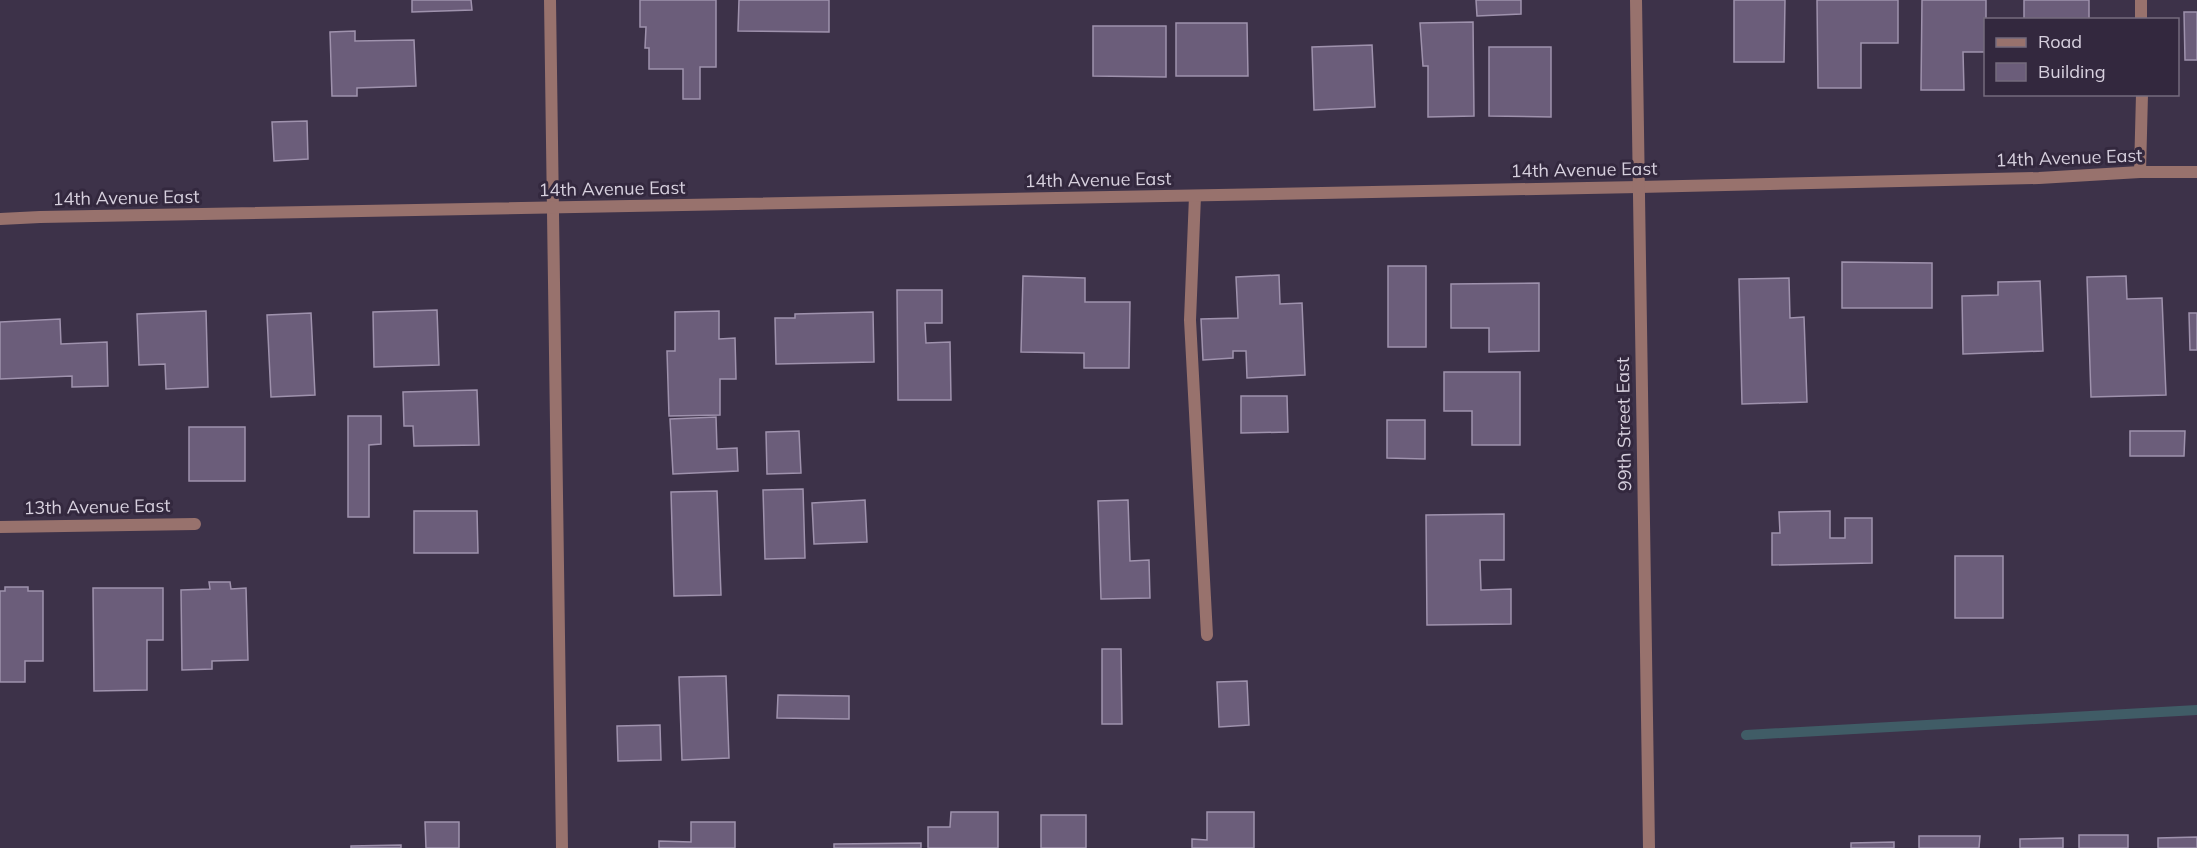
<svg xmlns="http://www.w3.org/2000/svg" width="2197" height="848" font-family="Mulish,sans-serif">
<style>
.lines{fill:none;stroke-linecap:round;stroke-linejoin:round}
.stream{stroke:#405c66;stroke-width:10}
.building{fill:#6b5d7a;stroke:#9f92ad;stroke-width:1.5}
.service{stroke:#98726d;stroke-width:12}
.minor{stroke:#98726d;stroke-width:12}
.tertiary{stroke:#98726d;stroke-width:12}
.labels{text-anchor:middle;stroke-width:6;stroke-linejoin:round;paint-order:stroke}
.street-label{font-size:18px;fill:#d7d0de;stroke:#33283e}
</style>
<rect width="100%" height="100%" fill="#3d3249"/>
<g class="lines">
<polyline class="stream" points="1746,735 2197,710"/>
</g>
<g class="building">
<polygon points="412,0 471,0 472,10 412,12"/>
<polygon points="640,0 716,0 716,67 700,67 700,99 683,99 683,69 649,69 649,48 645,48 646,27 640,27"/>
<polygon points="739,0 829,0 829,32 738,31"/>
<polygon points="1476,0 1521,0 1521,14 1477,16"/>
<polygon points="1734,0 1785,0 1784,62 1734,62"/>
<polygon points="1817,0 1898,0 1898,43 1861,43 1861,88 1818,88"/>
<polygon points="1922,0 1986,0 1986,52 1963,52 1964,90 1921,90"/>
<rect x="2024" y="0" width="65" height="20"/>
<polygon points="2184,12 2197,12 2197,60 2185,60"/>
<polygon points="1473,22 1474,116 1428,117 1428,66 1423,66 1420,23"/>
<polygon points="1176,23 1247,23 1248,76 1176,76"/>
<polygon points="1093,26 1166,26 1166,77 1093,76"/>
<polygon points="355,31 355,41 414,40 416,86 357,88 357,96 332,96 330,32"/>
<polygon points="1372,45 1375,107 1314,110 1312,47"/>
<polygon points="1489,47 1551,47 1551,117 1489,116"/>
<polygon points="307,121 308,159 274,161 272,122"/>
<polygon points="1842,262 1932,263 1932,308 1842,308"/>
<rect x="1388" y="266" width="38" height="81"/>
<polygon points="1279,275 1280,304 1302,303 1305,375 1247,378 1246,351 1233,351 1233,358 1203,360 1201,319 1238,318 1236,277"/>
<polygon points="1023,276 1085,278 1085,302 1130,302 1129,368 1084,368 1084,353 1021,352"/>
<polygon points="2126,276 2127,299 2162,298 2166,395 2091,397 2087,277"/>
<polygon points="1789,278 1790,318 1804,317 1807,402 1742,404 1739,279"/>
<polygon points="2040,281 2043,351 1963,354 1962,296 1998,295 1998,282"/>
<polygon points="1539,283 1539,351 1489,352 1489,328 1451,328 1451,284"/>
<polygon points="897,290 942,290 942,323 925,323 926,343 950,342 951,400 898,400"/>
<polygon points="437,310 439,365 374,367 373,312"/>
<polygon points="206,311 208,387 166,389 165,364 139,365 137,314"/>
<polygon points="719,311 719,339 735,338 736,379 720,379 720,415 669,416 667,351 675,351 675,312"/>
<polygon points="873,312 874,362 776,364 775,318 795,318 795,314"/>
<polygon points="311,313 315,395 271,397 267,315"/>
<polygon points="2189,313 2197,313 2197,350 2190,350"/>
<polygon points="60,319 61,344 107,342 108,386 72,387 72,376 0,379 0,322"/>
<polygon points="1444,372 1520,372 1520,445 1472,445 1472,411 1444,411"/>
<polygon points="477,390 479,445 414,446 413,426 404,426 403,392"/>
<polygon points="1241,396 1287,396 1288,432 1241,433"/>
<polygon points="348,416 381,416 381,444 369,445 369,517 348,517"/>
<polygon points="716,417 717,449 737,448 738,471 673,474 670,419"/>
<polygon points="1387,420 1425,420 1425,459 1387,458"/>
<rect x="189" y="427" width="56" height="54"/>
<polygon points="799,431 801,473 767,474 766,432"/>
<polygon points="2130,431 2185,431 2184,456 2130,456"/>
<polygon points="803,489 805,558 765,559 763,490"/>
<polygon points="717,491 721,595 674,596 671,492"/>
<polygon points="865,500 867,542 814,544 812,503"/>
<polygon points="1128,500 1130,561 1149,560 1150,598 1101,599 1098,501"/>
<polygon points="414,511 477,511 478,553 414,553"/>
<polygon points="1830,511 1830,538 1845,538 1845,518 1872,518 1872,563 1772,565 1772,533 1780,533 1779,512"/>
<polygon points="1504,514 1504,560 1480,560 1481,590 1511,589 1511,624 1427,625 1426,515"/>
<rect x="1955" y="556" width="48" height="62"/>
<polygon points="209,582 230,582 231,589 246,588 248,660 212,661 212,669 182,670 181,590 210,589"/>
<polygon points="5,587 28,587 28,591 43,591 43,661 25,661 25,682 0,682 0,591 5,591"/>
<polygon points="93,588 163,588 163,640 147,640 147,690 94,691"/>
<polygon points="1102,649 1121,649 1122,724 1102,724"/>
<polygon points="726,676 729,758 682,760 679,677"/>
<polygon points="1247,681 1249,725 1219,727 1217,682"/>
<polygon points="778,695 849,696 849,719 777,718"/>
<polygon points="660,725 661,760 618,761 617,726"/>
<polygon points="951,812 998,812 998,848 928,848 928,827 950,827"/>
<polygon points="1207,812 1254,812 1254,848 1192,848 1192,839 1207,840"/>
<rect x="1041" y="815" width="45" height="33"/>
<polygon points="425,822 459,822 459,848 426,848"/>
<polygon points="691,822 735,822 735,848 659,848 659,841 691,842"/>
<rect x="2079" y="835" width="49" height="13"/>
<polygon points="1919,836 1980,836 1979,848 1919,848"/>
<polygon points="2197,837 2197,848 2158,848 2158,838"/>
<polygon points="2063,838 2063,848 2020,848 2020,839"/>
<polygon points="1894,842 1894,848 1851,848 1851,843"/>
<polygon points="921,843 921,848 834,848 834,844"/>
<polygon points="401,845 401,848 351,848 351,846"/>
</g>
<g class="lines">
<polyline class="service" points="1195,196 1190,320 1207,635"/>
<g class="minor">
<polyline points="550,0 562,848"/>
<polyline points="2141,0 2141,20"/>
<polyline points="2140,172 2142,94"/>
<polyline points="0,219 40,217 1639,187 2039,178 2140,172 2197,172"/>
<polyline points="0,527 195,524"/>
</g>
<polyline class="tertiary" points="1636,0 1649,848"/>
</g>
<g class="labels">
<g class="street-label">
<text transform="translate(2069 158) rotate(-2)" y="6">14th Avenue East</text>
<text transform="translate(1584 170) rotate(-1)" y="6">14th Avenue East</text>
<text transform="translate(1098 180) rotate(-1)" y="6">14th Avenue East</text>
<text transform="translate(612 189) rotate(-1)" y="6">14th Avenue East</text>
<text transform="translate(126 198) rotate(-1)" y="6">14th Avenue East</text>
<text transform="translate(1624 424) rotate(-91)" y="6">99th Street East</text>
<text transform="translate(97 507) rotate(-1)" y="6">13th Avenue East</text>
</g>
</g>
<rect x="1984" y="18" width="195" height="78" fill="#33283e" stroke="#756b7e" stroke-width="1.5"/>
<rect x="1996" y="38" width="30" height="9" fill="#98726d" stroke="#756b7e" stroke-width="1.5"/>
<text x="2038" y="48" font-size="18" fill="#d7d0de">Road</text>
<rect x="1996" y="63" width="30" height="18" fill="#6b5d7a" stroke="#756b7e" stroke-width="1.5"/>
<text x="2038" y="78" font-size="18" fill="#d7d0de">Building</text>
</svg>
